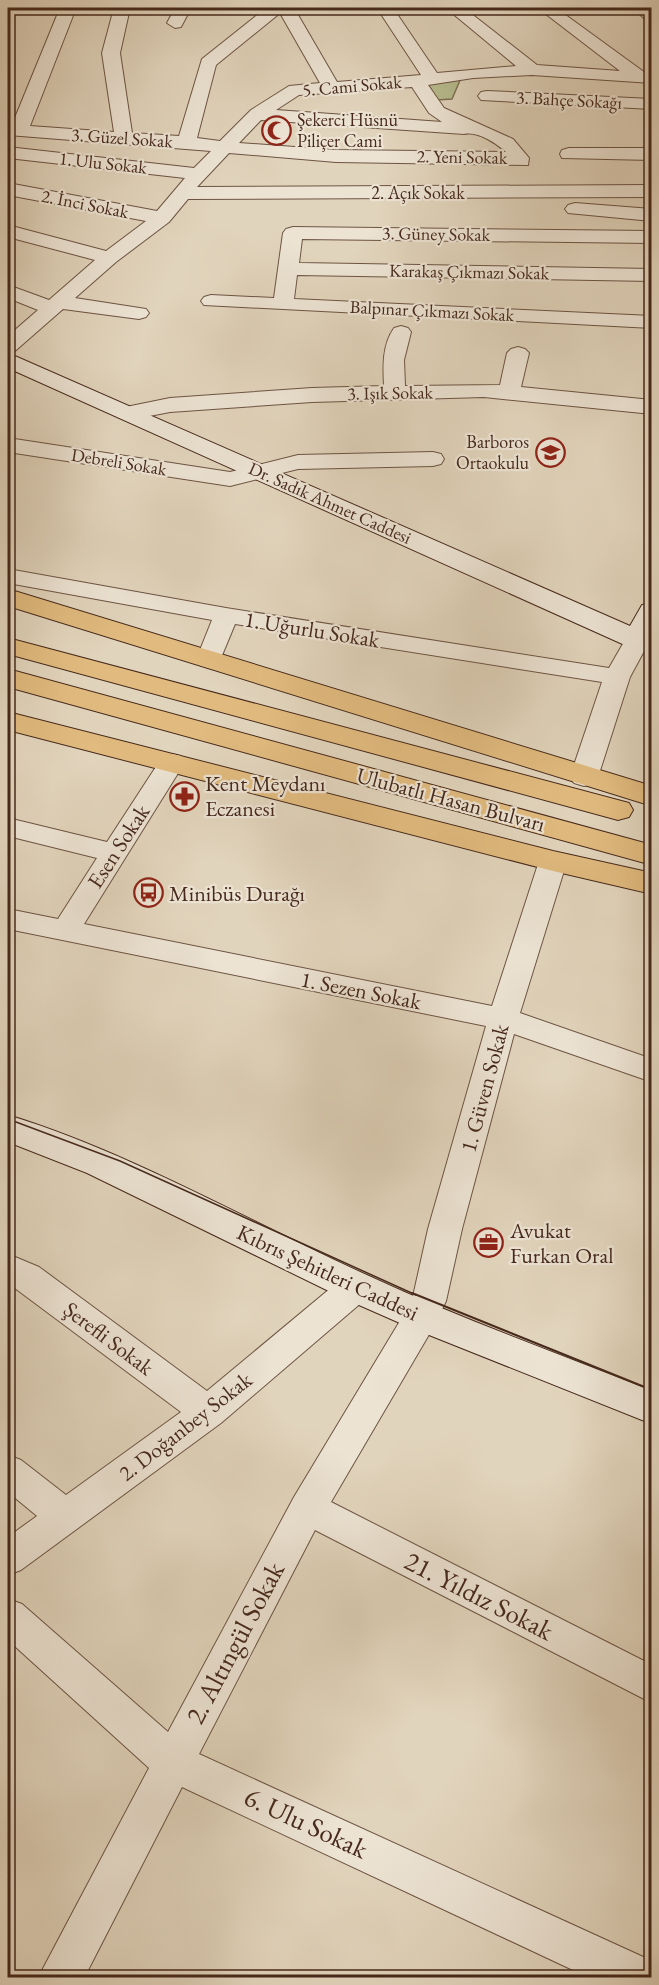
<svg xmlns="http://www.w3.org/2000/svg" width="659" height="1985" font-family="'EB Garamond',serif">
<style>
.green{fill:#b6bc8e;stroke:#7e7254;stroke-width:1.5}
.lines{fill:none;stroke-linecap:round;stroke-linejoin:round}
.minor-casing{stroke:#6d5443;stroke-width:2}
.secondary-casing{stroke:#46291b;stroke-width:2}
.trunk-casing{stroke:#46291b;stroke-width:2}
.minor{fill:#ece3d3;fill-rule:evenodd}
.secondary{fill:#ece3d3;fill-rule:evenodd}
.trunk{fill:#e0ba7e;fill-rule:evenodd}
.tram-far1{stroke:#46291b;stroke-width:1.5}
.tram{stroke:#46291b;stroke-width:2}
.labels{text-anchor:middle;stroke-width:4.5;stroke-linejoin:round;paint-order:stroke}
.far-street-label{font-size:18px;fill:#46291b;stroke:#ece3d3}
.far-poi-label{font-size:18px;fill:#46291b;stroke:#ece3d3;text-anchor:start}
.street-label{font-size:22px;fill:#46291b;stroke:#ece3d3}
.poi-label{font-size:22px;fill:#46291b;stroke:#ece3d3;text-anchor:start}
.near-street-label{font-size:27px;fill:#46291b;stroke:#ece3d3}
</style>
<rect width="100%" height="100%" fill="#e1d4bc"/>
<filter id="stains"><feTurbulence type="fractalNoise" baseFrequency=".00333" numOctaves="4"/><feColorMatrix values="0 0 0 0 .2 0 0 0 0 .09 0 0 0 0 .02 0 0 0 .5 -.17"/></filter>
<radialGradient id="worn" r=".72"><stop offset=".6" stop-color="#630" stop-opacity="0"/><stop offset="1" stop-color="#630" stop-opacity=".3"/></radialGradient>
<polygon class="green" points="461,78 452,99 437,100 427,83"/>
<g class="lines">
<defs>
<g id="minor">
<path d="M60,8H76L30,126L114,132L102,53L114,8H130L120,53L132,133L179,136L202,59L266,8H294L337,82L421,75L377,8H393L437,73L516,66L446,8H464L537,65L620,71L538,8H556L644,72L652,73V83L532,75L473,78L428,85L444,108L513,139L529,158L528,165L336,162L229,153L197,187L652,185V197L188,199L169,222L116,262L75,298L146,309L149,313L146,317L139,319L63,309L15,351L8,353V336L38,310L8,298V285L49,300L95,260L8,237V225L106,251L146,221L8,195V183L157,211L185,178L8,158V147L194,168L211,151L8,135V125H12ZM280,13L320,83L289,86L251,110L220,141L197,138L216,65ZM412,87L429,113L442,122L276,110L299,95ZM261,120L464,134C478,131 496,143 506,152L336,150L239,143Z"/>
<polygon points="175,8 191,8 181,27 175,28 167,23"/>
<polygon points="633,8 651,8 652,21 646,20"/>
<polygon points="487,91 652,99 652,109 481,100 478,96 481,92"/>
<polygon points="569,148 652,148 652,160 562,158 560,154 562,150"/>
<polygon points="575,203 652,209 652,221 568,213 565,209 568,205"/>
<polygon points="293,227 652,231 652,243 302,239 299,263 652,269 652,281 297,275 294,299 652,316 652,328 204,305 201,301 204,297 211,295 274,298 283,233 286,229"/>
<path d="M401,326L408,328L411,332L404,360L405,386L500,385L507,353L511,349L518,347L525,349L529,353L521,387L652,400V414L484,397L312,402L170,412L129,420L121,418L118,413L121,408L170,398L312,388L384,386C383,367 382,345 394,328Z"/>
<polygon points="8,438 230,472 298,455 433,452 441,454 444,459 441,464 433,466 298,469 230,486 8,452"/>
<polygon points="8,569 226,608 609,668 628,635 637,632 646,635 650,640 630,677 598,777 594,783 584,786 574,783 570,777 602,682 235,624 218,665 209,668 200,665 196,660 212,620 8,583"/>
<polygon points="172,754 181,756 185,762 84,924 492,1006 539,861 543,854 553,852 563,854 567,861 520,1013 652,1059 652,1082 514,1034 462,1229 446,1301 434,1326 331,1502 652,1665 652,1703 315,1530 199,1754 652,1961 652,1978 590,1978 182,1787 84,1978 38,1978 149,1768 8,1640 8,1599 22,1604 168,1732 294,1497 412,1301 428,1229 486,1026 8,929 8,909 58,919 97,858 8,836 8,818 107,842 163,756"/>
<polygon points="8,1254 39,1267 207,1391 344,1277 356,1273 368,1277 373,1287 368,1297 221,1423 21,1570 8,1575 8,1537 37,1516 8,1492 8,1455 21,1460 66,1495 181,1412 8,1283"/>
</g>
<g id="secondary">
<polygon points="8,353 630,626 642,605 652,603 652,654 627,646 8,368"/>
<path d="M8,1115C134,1154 249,1222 369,1276C461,1319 557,1353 652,1391V1424L409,1327L343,1298L87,1173L8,1142Z"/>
</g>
<g id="trunk">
<polygon points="8,589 652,786 652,806 8,606"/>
<polygon points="8,638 629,803 633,810 629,817 618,820 8,654"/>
<polygon points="8,669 652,845 652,865 8,687"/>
<polygon points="8,712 553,851 652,873 652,894 553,871 8,730"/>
</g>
</defs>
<use href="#minor" class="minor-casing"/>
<use href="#secondary" class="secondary-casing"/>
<use href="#trunk" class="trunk-casing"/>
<use href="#minor" class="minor"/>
<use href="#secondary" class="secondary"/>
<use href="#trunk" class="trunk"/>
<polyline class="tram-far1" points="8,1119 120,1161 416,1295"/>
<polyline class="tram" points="412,1293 652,1390"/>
</g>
<defs>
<symbol id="mosque-ring" viewBox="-11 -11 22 22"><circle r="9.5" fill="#ece3d3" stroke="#8f2418" stroke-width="1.5"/><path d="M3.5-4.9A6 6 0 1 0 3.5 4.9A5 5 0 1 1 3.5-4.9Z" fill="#8f2418"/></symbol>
<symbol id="school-ring" viewBox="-11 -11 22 22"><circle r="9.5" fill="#ece3d3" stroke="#8f2418" stroke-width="1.5"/><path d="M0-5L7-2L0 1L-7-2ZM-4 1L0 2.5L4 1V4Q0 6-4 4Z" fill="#8f2418"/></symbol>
<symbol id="pharmacy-ring" viewBox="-11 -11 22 22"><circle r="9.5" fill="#ece3d3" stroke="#8f2418" stroke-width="1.5"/><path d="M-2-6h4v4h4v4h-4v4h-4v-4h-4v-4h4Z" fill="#8f2418"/></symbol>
<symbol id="bus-ring" viewBox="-11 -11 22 22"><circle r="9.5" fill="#ece3d3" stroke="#8f2418" stroke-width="1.5"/><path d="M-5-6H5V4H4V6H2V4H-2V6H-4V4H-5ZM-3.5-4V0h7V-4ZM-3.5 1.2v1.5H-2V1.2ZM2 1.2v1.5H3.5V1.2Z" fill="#8f2418"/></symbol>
<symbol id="office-ring" viewBox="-11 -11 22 22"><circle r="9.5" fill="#ece3d3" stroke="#8f2418" stroke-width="1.5"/><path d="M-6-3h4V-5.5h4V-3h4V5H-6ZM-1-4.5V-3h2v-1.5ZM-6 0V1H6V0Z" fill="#8f2418"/></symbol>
</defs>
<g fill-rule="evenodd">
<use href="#mosque-ring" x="260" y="114" width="33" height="33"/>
<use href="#school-ring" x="534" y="436" width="33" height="33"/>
<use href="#pharmacy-ring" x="168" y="780" width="33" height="33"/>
<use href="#bus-ring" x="132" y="876" width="33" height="33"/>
<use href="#office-ring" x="472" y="1226" width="33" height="33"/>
</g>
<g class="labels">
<g class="far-street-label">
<text transform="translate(352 86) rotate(-5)" y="6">5. Cami Sokak</text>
<text transform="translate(569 100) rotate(3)" y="6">3. Bahçe Sokağı</text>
<text transform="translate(122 138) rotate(4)" y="6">3. Güzel Sokak</text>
<text transform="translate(462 157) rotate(1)" y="6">2. Yeni Sokak</text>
<text transform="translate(103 163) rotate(6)" y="6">1. Ulu Sokak</text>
<text x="418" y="199">2. Açık Sokak</text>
<text transform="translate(85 204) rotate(11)" y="6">2. İnci Sokak</text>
<text transform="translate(436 234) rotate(1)" y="6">3. Güney Sokak</text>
<text transform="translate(469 272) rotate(1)" y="6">Karakaş Çıkmazı Sokak</text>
<text transform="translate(432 311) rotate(3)" y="6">Balpınar Çıkmazı Sokak</text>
<text transform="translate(390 393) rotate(-1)" y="6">3. Işık Sokak</text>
<text transform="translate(119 462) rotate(9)" y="6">Debreli Sokak</text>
<text transform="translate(330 503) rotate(24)" y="6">Dr. Sadık Ahmet Caddesi</text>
</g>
<g class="far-poi-label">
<text x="297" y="126">Şekerci Hüsnü<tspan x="297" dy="21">Piliçer Cami</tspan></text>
<text x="529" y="448" text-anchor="end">Barboros<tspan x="529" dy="21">Ortaokulu</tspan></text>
</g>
<g class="street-label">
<text transform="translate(312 629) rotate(9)" y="8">1. Uğurlu Sokak</text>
<text transform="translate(451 799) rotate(15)" y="8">Ulubatlı Hasan Bulvarı</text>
<text transform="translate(118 846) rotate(-57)" y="8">Esen Sokak</text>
<text transform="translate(361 990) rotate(11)" y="8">1. Sezen Sokak</text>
<text transform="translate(484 1088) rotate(-75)" y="8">1. Güven Sokak</text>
<text transform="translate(328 1272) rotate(25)" y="8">Kıbrıs Şehitleri Caddesi</text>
<text transform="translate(109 1338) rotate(37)" y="8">Şerefli Sokak</text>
<text transform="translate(185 1426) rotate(-38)" y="8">2. Doğanbey Sokak</text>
</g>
<g class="poi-label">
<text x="205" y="791">Kent Meydanı<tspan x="205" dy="25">Eczanesi</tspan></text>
<text x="169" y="901">Minibüs Durağı</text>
<text x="510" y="1238">Avukat<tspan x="510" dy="25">Furkan Oral</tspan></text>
</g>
<g class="near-street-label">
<text transform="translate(479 1596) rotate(27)" y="9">21. Yıldız Sokak</text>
<text transform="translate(235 1643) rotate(-62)" y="9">2. Altıngül Sokak</text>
<text transform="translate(306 1823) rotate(25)" y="9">6. Ulu Sokak</text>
</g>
</g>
<rect width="659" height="1985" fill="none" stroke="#e1d4bc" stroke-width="30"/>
<rect x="9" y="9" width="641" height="1967" fill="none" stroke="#46291b" stroke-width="3"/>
<rect x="15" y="15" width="629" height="1955" fill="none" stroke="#46291b" stroke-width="1.5"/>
<rect width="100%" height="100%" filter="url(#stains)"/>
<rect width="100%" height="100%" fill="url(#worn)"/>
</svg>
